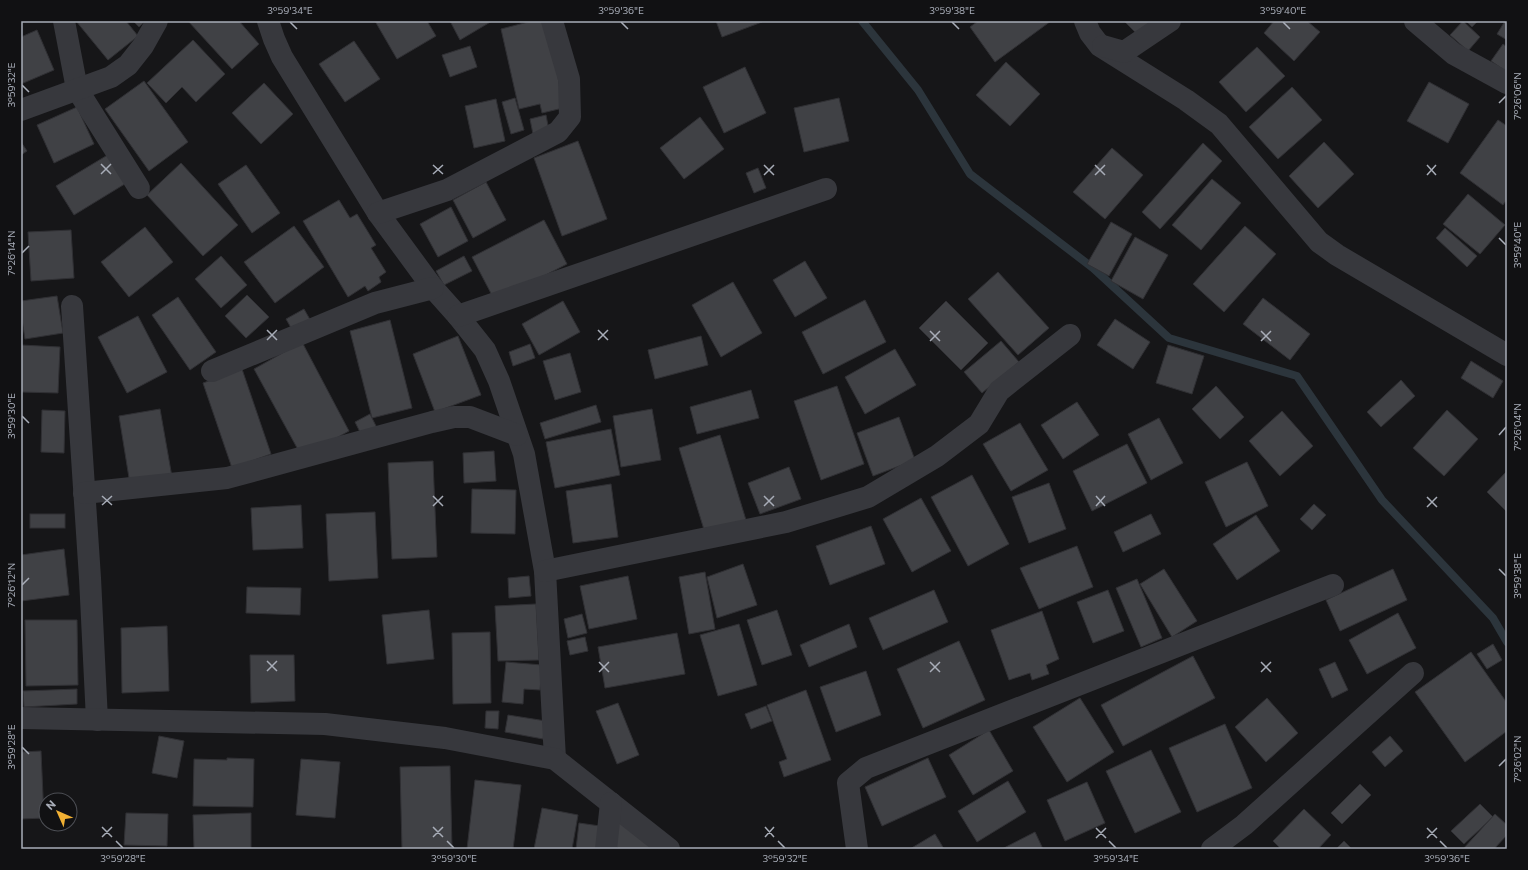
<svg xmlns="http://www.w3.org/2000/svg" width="1528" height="870" font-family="Commissioner,sans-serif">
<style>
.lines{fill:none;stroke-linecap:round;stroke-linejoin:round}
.stream{stroke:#2c353c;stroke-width:8}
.building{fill:#404145;stroke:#303034}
.minor{stroke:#37383d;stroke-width:22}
.ticks{fill:none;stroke:#a8adb8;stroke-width:1.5}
.neatline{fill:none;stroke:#a8adb8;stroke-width:1.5}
.ticks-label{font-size:10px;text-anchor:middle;fill:#a8adb8}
</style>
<rect width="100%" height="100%" fill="#161618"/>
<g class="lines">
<polyline class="stream" points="862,21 918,90 970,174 1093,268 1169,338 1297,376 1382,500 1493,618 1507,642"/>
</g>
<g class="building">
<polygon points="76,21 126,21 138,36 108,60"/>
<polygon points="133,21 145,21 139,27"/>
<polygon points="188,21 239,21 259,44 232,69"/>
<polygon points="375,21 427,21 436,36 397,59"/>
<polygon points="450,21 492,21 460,40"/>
<polygon points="532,21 549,21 563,108 542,113 540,104 519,109 501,29"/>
<polygon points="716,21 762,21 762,22 722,37"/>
<polygon points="978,21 1051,21 995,62 970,27"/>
<polygon points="1124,21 1151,21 1137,34"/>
<polygon points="1274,21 1307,21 1320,32 1294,61 1264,33"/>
<polygon points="1463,21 1480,37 1468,51 1450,35"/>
<polygon points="1466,21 1478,21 1472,27"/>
<polygon points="1505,21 1507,21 1507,40 1497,34"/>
<polygon points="37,30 54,70 21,84 21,37"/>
<polygon points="193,40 225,74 196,102 182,87 166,103 147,83"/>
<polygon points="354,41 380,79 345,102 319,64"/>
<polygon points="1503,44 1507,47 1507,72 1491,61"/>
<polygon points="470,46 477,67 450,77 442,55"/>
<polygon points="1257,47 1285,76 1246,112 1219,82"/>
<polygon points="1006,62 1040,94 1010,126 976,95"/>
<polygon points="745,67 766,113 724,133 703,87"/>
<polygon points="144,81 188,142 149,171 105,109"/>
<polygon points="1429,82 1469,104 1448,143 1407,121"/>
<polygon points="264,83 293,114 261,144 232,113"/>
<polygon points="1292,87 1322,120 1278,159 1249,127"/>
<polygon points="515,98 524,130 511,134 502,102"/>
<polygon points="839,98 849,141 804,152 794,108"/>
<polygon points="496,99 505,141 474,148 465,106"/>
<polygon points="77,107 94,144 54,163 37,125"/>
<polygon points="546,115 549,131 533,134 530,119"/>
<polygon points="700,117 724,149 684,179 660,148"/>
<polygon points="1498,120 1507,126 1507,199 1503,205 1460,173"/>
<polygon points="578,141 607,219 562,236 534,158"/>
<polygon points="21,142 27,151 21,155"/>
<polygon points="1324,142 1354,174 1318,208 1289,176"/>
<polygon points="1203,143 1222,161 1160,229 1142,212"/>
<polygon points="1112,148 1143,175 1105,219 1073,192"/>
<polygon points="111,153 128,182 74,215 56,186"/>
<polygon points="181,163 238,225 203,256 147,195"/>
<polygon points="246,165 280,213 252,233 218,184"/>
<polygon points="758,168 766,188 754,193 746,173"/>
<polygon points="1212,179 1241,203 1201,250 1172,225"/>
<polygon points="486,182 506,220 473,238 453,200"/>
<polygon points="1468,194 1505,225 1480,254 1443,224"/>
<polygon points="339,200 350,218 357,214 376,245 371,248 386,272 379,277 381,282 368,291 365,286 348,297 303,221"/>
<polygon points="451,207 468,241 438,257 420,224"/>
<polygon points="544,220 567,264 495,301 472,257"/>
<polygon points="1111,222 1132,234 1109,276 1087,264"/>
<polygon points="294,226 324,267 275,303 244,262"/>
<polygon points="1245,226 1276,254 1224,312 1193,284"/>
<polygon points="145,227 173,262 129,297 101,262"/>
<polygon points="1445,228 1477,256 1467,267 1436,238"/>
<polygon points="71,230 74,278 31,281 28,232"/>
<polygon points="1135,237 1168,255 1143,299 1111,281"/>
<polygon points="221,256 247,285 221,308 195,279"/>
<polygon points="464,256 472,271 444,285 436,271"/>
<polygon points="805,261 827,298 795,317 773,280"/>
<polygon points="998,272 1049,328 1018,355 968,299"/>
<polygon points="733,282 762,333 721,357 692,305"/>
<polygon points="247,295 269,317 246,338 225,316"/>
<polygon points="57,296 63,333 25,339 21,313 21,301"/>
<polygon points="178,297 216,352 190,370 152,315"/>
<polygon points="1263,298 1310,334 1290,360 1243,324"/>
<polygon points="865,300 886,342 823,374 802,332"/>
<polygon points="563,301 580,332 539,355 522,324"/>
<polygon points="946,301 988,343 961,370 919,328"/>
<polygon points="304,309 312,323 294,333 286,319"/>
<polygon points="138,316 167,372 127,393 98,337"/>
<polygon points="1115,319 1150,342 1133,369 1097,345"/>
<polygon points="390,320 412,408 372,418 350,331"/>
<polygon points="458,336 481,395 435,412 413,354"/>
<polygon points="701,336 708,365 655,379 648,350"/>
<polygon points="1001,341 1019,362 982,393 964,372"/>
<polygon points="302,342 349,431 302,457 254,369"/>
<polygon points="530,344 535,358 513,366 509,352"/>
<polygon points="21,345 60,347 58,393 21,392"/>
<polygon points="1168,345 1204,356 1192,394 1156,383"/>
<polygon points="895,349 916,385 865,414 845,377"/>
<polygon points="570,353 581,392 555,400 543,361"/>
<polygon points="1471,361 1503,381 1493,398 1461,378"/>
<polygon points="242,369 271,454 232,468 203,383"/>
<polygon points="1401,380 1415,396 1381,427 1367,412"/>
<polygon points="837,386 864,464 821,480 794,401"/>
<polygon points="1216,386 1244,417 1220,439 1192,409"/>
<polygon points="751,390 759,418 697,434 690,407"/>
<polygon points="1077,402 1099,435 1063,459 1041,425"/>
<polygon points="596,405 601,422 545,439 540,423"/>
<polygon points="160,409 172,477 130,484 119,416"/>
<polygon points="652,409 661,460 621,467 613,416"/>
<polygon points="42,410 65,411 64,453 41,452"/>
<polygon points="1447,410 1478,439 1444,476 1413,448"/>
<polygon points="1282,411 1313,446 1280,476 1249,441"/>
<polygon points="370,414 378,430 363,438 355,422"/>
<polygon points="899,417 915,460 873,476 857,433"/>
<polygon points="1159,418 1183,463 1151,480 1128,434"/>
<polygon points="1020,423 1048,470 1011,491 983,444"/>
<polygon points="611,429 620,475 555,488 546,442"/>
<polygon points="720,435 746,520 705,533 679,448"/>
<polygon points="1127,444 1147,483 1092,511 1073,471"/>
<polygon points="494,451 496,481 464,483 463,453"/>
<polygon points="433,461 437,557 392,559 388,463"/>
<polygon points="1247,462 1268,506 1226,527 1205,482"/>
<polygon points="789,467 801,499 760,514 748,483"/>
<polygon points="1507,471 1507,512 1487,492"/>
<polygon points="972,475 1009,544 968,566 931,497"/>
<polygon points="1049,483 1066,529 1029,543 1012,497"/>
<polygon points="611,484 618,537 573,543 566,491"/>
<polygon points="472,489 516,490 515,534 471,533"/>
<polygon points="921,498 951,551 912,572 883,519"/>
<polygon points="1314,504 1326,515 1312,530 1300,519"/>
<polygon points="301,505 303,548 253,550 251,508"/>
<polygon points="375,512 378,578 329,581 326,514"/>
<rect x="30" y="514" width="35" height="14"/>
<polygon points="1151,514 1161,534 1123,552 1114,532"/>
<polygon points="1256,515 1280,551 1237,580 1213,544"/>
<polygon points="871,526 885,564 830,585 816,546"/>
<polygon points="1077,546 1093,587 1039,609 1020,568"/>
<polygon points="64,549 69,595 21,601 21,555"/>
<polygon points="743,564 757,605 717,618 707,577"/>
<polygon points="1164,569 1197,621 1172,637 1140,584"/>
<polygon points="1393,569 1407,600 1340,631 1326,600"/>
<polygon points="705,572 715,629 689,634 679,577"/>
<polygon points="529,576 531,596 509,598 508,578"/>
<polygon points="628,576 637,619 589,629 580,586"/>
<polygon points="1137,579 1162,638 1141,647 1116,588"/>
<polygon points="247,587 301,588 300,615 246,613"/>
<polygon points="934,590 948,622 883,650 869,618"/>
<polygon points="1108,590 1124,631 1093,643 1077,602"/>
<polygon points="536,604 539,660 498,661 495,606"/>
<polygon points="429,610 434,659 387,664 382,615"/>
<polygon points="777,610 792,655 762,665 747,620"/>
<polygon points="1042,611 1059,659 1046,665 1049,674 1032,680 1030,673 1009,680 991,630"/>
<polygon points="1398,613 1416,648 1367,674 1349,640"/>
<polygon points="582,614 587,633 568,638 564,619"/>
<polygon points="25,620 77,620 78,685 26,686"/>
<polygon points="739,624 757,685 718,696 700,635"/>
<polygon points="849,624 857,647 809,667 800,645"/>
<polygon points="167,626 169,691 122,693 121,628"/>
<polygon points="490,632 491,703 453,704 452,633"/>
<polygon points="677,633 685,674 605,688 598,647"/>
<polygon points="585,637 588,651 570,655 567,641"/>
<polygon points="959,641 985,700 923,728 897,669"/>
<polygon points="1493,644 1502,660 1487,669 1477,654"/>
<polygon points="1471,652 1507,703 1507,731 1465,762 1415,692"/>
<polygon points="250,655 294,655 295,701 251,703"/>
<polygon points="1193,656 1215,698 1123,746 1101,705"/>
<polygon points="506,662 542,665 540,690 524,689 523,704 502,702"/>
<polygon points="1335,662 1348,690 1332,698 1319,669"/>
<polygon points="866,671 881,715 836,732 820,687"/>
<polygon points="77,689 77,704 24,707 23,691"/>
<polygon points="806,690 831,760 784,777 779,762 787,759 767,705"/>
<polygon points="1080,698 1114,752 1067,782 1033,727"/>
<polygon points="1267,698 1298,733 1266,762 1235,727"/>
<polygon points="618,703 639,755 617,764 596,711"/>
<polygon points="766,706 772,721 751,729 745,714"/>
<polygon points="486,711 499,711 498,729 485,728"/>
<polygon points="508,715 546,721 543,739 505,732"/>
<polygon points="1225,724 1252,788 1197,812 1169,748"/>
<polygon points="989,730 1013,771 973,795 949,755"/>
<polygon points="159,736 184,741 177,778 152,773"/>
<polygon points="1390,736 1403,751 1385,767 1372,752"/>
<polygon points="1151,750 1181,812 1135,833 1106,771"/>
<polygon points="41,751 44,818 21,819 21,752"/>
<polygon points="227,758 254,759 253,807 193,806 194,759 227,760"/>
<polygon points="928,758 946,797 882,826 865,787"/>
<polygon points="301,759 340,762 335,818 296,815"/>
<polygon points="450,766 452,848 402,849 400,767"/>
<polygon points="475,780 521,785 513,849 467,849"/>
<polygon points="1008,781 1026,812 977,842 958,811"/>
<polygon points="1087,782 1105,823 1065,841 1047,800"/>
<polygon points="1360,784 1371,795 1342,824 1331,813"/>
<polygon points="1480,804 1493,817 1464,844 1451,831"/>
<polygon points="542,808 578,815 572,849 534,849"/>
<polygon points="1304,809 1331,835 1318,849 1281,849 1273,841"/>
<polygon points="126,813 168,814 167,846 124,845"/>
<polygon points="251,813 251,849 194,849 193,815"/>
<polygon points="1495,814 1507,825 1507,835 1494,849 1463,849"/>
<polygon points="619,817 654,849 619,849 614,845"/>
<polygon points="579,823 600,826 597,849 576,849"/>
<polygon points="1035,832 1043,849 1002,849"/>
<polygon points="935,834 944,849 910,849"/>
<polygon points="1344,841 1352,849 1336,849"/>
</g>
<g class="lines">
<g class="minor">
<polyline points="64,21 77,89 139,188"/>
<polyline points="268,21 274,39 282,57 378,213 433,288 458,316 485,350 499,381 524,454 545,571 555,759"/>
<polyline points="1085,21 1090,33 1100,46 1186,100 1219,124 1319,242 1337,255 1507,355"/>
<polyline points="1415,21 1454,54 1507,83"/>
<polyline points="1103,46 1124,52 1170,21"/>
<polyline points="21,110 111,77 128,65 143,46 157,21"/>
<polyline points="378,213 447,190 558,132 570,117 569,79 552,21"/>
<polyline points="72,306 90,578 97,720"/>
<polyline points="458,316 826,189"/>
<polyline points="212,371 375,303 433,288"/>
<polyline points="84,493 227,478 432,422 454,417 470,417 517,435"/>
<polyline points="545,571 786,522 868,497 937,456 979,424 999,391 1070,335"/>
<polyline points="21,718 325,724 445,738 555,759 669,849"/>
<polyline points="606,849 611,803"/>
<polyline points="857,849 848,783 866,768 1333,585"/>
<polyline points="1212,849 1244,825 1413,673"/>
</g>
</g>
<path class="ticks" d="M290,22L297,29M621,22L628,29M952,22L959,29M1283,22L1290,29M22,85L29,92M1499,103L1506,96M101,164L111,174M433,165L443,174M764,165L774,175M1095,165L1105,175M1427,165L1436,175M101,174L111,164M433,174L443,165M764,175L774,165M1095,175L1105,165M1427,175L1436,165M1499,238L1506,245M22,253L29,246M267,330L277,340M598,330L608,340M930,331L940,341M1261,331L1271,341M267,340L277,330M598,340L608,330M930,341L940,331M1261,341L1271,331M22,416L29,423M1499,435L1506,427M102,496L112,505M433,496L443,506M764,496L774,506M1096,496L1105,506M1427,497L1437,507M102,505L112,496M433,506L443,496M764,506L774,496M1096,506L1105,496M1427,507L1437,497M1499,569L1506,576M22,585L29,578M267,661L277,671M599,662L609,672M930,662L940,672M1261,662L1271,672M267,671L277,661M599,672L609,662M930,672L940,662M1261,672L1271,662M22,747L29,754M1499,766L1506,759M102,827L112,837M433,827L443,837M765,827L774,837M1096,828L1106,838M1427,828L1437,838M102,837L112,827M433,837L443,827M765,837L774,827M1096,838L1106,828M1427,838L1437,828M116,841L123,848M447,841L454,848M778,841L785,848M1109,841L1116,848M1440,841L1447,848"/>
<rect width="1528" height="870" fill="none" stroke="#111113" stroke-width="44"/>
<g transform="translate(58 812) rotate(315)"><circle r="19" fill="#111113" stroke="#4d4f55"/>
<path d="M0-3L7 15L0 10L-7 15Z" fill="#f2b134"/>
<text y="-6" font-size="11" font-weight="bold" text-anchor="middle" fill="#a8adb8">N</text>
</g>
<rect x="22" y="22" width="1484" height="826" class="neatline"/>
<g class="ticks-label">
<text x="290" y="14">3°59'34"E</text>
<text x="621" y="14">3°59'36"E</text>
<text x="952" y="14">3°59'38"E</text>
<text x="1283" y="14">3°59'40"E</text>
<text transform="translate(11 85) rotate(-90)" y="4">3°59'32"E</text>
<text transform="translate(1517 96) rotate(-90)" y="4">7°26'06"N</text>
<text transform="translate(1517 245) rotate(-90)" y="4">3°59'40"E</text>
<text transform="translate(11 253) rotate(-90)" y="4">7°26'14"N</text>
<text transform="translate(11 416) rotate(-90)" y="4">3°59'30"E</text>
<text transform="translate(1517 427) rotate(-90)" y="4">7°26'04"N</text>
<text transform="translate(1517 576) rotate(-90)" y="4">3°59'38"E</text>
<text transform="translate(11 585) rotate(-90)" y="4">7°26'12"N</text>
<text transform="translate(11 747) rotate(-90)" y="4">3°59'28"E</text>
<text transform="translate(1517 759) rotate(-90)" y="4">7°26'02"N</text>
<text x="123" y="862">3°59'28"E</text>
<text x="454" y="862">3°59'30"E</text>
<text x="785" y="862">3°59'32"E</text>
<text x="1116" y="862">3°59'34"E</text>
<text x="1447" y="862">3°59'36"E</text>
</g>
</svg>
